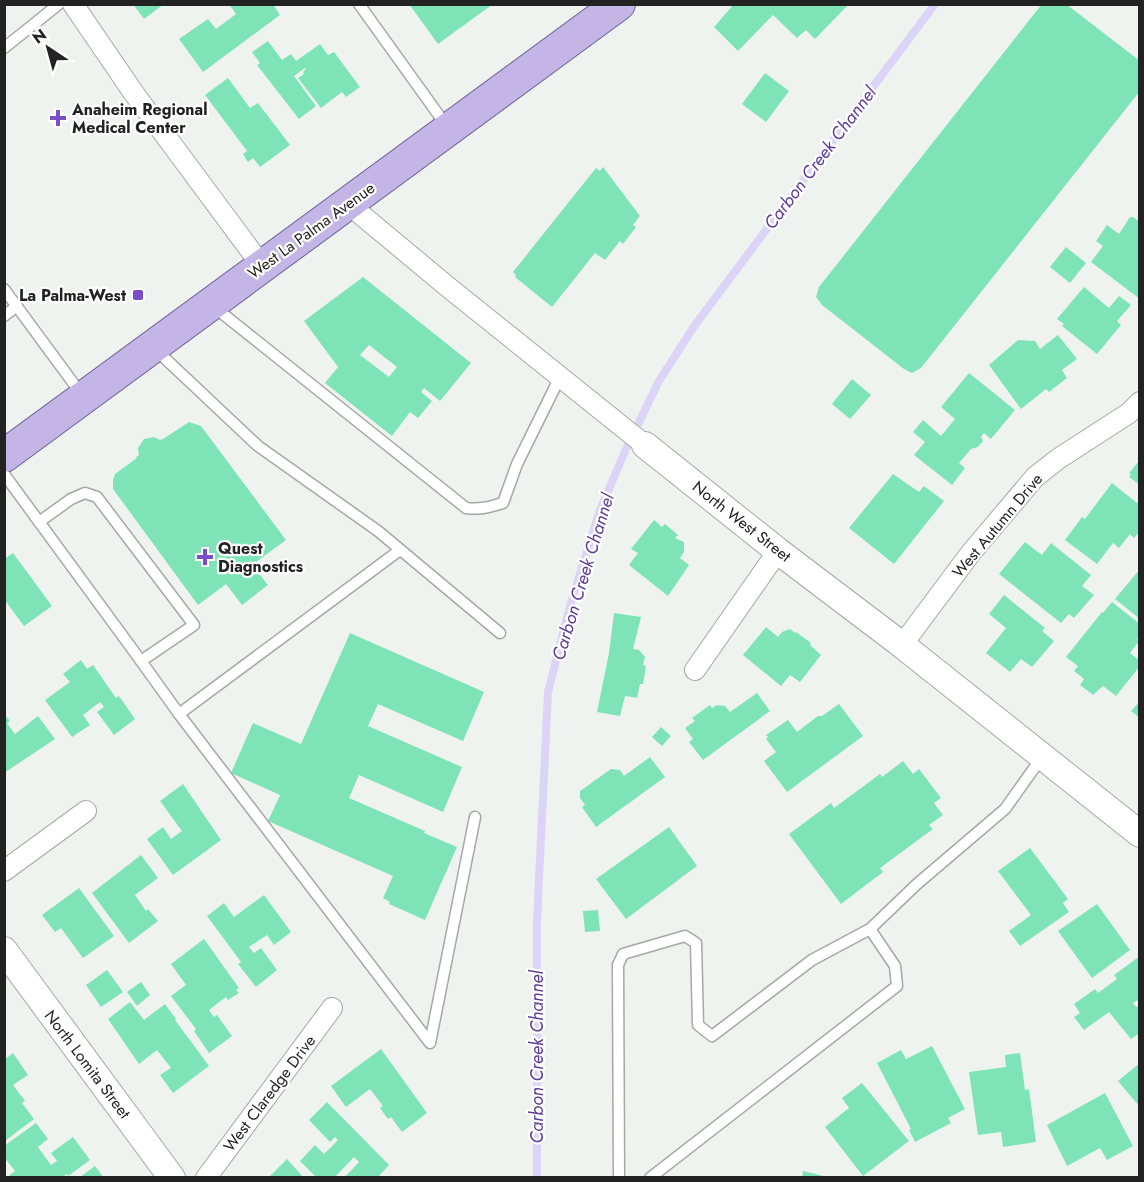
<svg xmlns="http://www.w3.org/2000/svg" width="1144" height="1182" font-family="Jost,sans-serif">
<style>
.lines{fill:none;stroke-linecap:round;stroke-linejoin:round}
.stream{stroke:#dcd4f6;stroke-width:8}
.building{fill:#7ee4b8;fill-rule:evenodd}
.service-casing{stroke:#a4a8a6;stroke-width:13}
.minor-casing{stroke:#a4a8a6;stroke-width:22}
.tertiary-casing{stroke:#a4a8a6;stroke-width:28}
.primary-casing{stroke:#706197;stroke-width:34}
.service{stroke:#fff;stroke-width:10}
.minor{stroke:#fff;stroke-width:20}
.tertiary{stroke:#fff;stroke-width:26}
.primary{stroke:#c3b5e6;stroke-width:32}
.poi-dot{fill:#7a4ec7;stroke:#fff;stroke-width:2}
.labels{text-anchor:middle;stroke-width:4.5;stroke-linejoin:round;paint-order:stroke}
.poi-label{font-size:16px;font-weight:bold;fill:#212221;stroke:#fff;text-anchor:start}
.street-label{font-size:16px;fill:#212221;stroke:#fff}
.water-label{font-size:18px;font-style:italic;fill:#5c3b97;stroke:#fff}
</style>
<rect width="100%" height="100%" fill="#eef3f0"/>
<g class="lines">
<polyline class="stream" points="537,1178 537,921 548,692 570,606 600,510 626,449 659,381 695,325 935,4"/>
</g>
<g class="building">
<polygon points="133,4 164,4 144,19"/>
<polygon points="229,4 273,4 280,15 203,72 179,39 208,19 216,29 236,14"/>
<polygon points="409,4 493,4 438,44"/>
<polygon points="734,4 849,4 815,39 806,30 797,38 773,15 738,51 714,27"/>
<polygon points="1042,4 1066,4 1140,61 1140,91 921,368 912,373 904,369 822,305 816,297 819,287"/>
<polygon points="268,41 282,60 291,54 296,61 320,44 328,55 334,52 360,87 346,97 342,92 321,108 298,78 304,74 303,72 306,69 305,68 294,76 316,106 299,119 257,65 260,63 252,52"/>
<polygon points="765,73 789,91 766,122 742,104"/>
<polygon points="228,78 250,108 258,103 290,145 260,167 253,158 248,162 243,154 247,151 205,95"/>
<polygon points="603,167 640,216 633,225 636,227 623,244 620,241 605,260 595,253 552,307 515,277 516,275 513,272 596,168 600,171"/>
<polygon points="1130,217 1133,217 1140,222 1140,299 1091,262 1103,246 1096,241 1107,225 1119,234"/>
<polygon points="1066,247 1086,263 1070,283 1050,267"/>
<path d="M363,277L471,363L440,401L424,388L421,392L432,401L418,418L410,412L392,436L325,383L338,367L304,321ZM369,345L397,367L389,377L360,355Z"/>
<polygon points="1084,287 1109,308 1119,296 1131,305 1117,321 1121,325 1097,354 1062,326 1064,324 1057,319"/>
<polygon points="1058,335 1077,359 1062,370 1067,378 1049,392 1046,389 1021,409 989,365 1018,340 1035,341 1040,349"/>
<polygon points="969,373 1015,410 991,439 984,433 981,437 983,441 978,447 971,449 959,463 965,468 952,485 914,455 925,442 913,432 923,420 941,436 955,419 941,407"/>
<polygon points="852,379 871,395 850,419 832,404"/>
<polygon points="189,422 201,426 286,540 252,565 268,585 242,605 226,584 198,605 113,489 113,480 115,474 137,458 136,457 139,455 138,448 144,439 154,437 160,440 163,439"/>
<polygon points="1140,460 1140,485 1129,477 1131,474 1129,473"/>
<polygon points="893,474 919,492 924,486 944,501 894,564 849,528"/>
<polygon points="1112,483 1137,503 1140,500 1140,531 1134,538 1130,534 1119,548 1113,543 1097,564 1065,540 1082,517 1085,519"/>
<polygon points="654,520 662,527 665,524 678,535 675,538 684,542 684,552 680,558 689,565 668,596 629,565 638,553 631,549"/>
<polygon points="1025,542 1042,555 1051,543 1091,575 1082,586 1094,595 1074,618 1069,614 1061,623 999,574"/>
<polygon points="13,553 52,606 24,626 4,599 4,559"/>
<polygon points="1140,569 1140,619 1115,599"/>
<polygon points="1004,595 1045,628 1042,631 1054,641 1032,667 1021,659 1010,672 986,653 1006,628 989,614"/>
<polygon points="1112,602 1140,624 1140,636 1137,639 1139,641 1130,653 1140,661 1140,666 1116,696 1103,686 1093,695 1080,685 1084,679 1074,671 1078,666 1066,657 1102,612 1103,613"/>
<polygon points="614,613 641,617 633,649 639,650 645,657 643,665 646,666 643,684 640,684 637,698 625,696 620,716 597,712 609,653"/>
<polygon points="766,627 778,637 782,632 790,629 795,633 796,632 811,643 810,645 821,655 800,682 790,675 781,686 743,655"/>
<polygon points="350,633 484,692 463,741 378,704 368,726 462,767 443,812 359,775 349,798 425,831 424,833 457,847 425,920 389,904 390,902 383,898 393,876 268,821 280,795 231,773 253,723 301,744"/>
<polygon points="81,660 87,669 93,665 116,698 119,696 135,719 114,735 97,712 104,707 100,702 83,715 90,725 72,737 45,700 70,682 63,674"/>
<polygon points="757,693 770,711 703,760 689,742 693,739 685,728 695,721 692,718 710,705 712,708 717,705 725,706 730,712"/>
<polygon points="1140,701 1140,718 1131,711"/>
<polygon points="839,704 863,736 787,792 764,761 776,752 766,739 768,737 766,735 788,720 797,732 818,716 822,716"/>
<polygon points="4,714 10,721 7,723 15,734 38,716 55,739 4,773"/>
<polygon points="661,727 671,736 662,746 652,737"/>
<polygon points="650,757 665,777 596,827 582,807 585,805 580,798 580,791 611,769 620,770 624,776"/>
<polygon points="903,761 913,774 919,769 941,798 934,803 943,815 929,825 933,829 880,868 883,872 841,904 789,834 831,803 834,808 880,774 882,777"/>
<polygon points="183,784 221,840 173,875 147,839 163,827 171,839 182,831 160,801"/>
<polygon points="669,827 697,866 626,919 596,879"/>
<polygon points="1030,848 1068,899 1063,903 1069,912 1020,946 1009,931 1031,915 998,871"/>
<polygon points="141,855 158,878 135,895 146,911 148,909 158,921 129,943 92,893"/>
<polygon points="79,888 114,936 83,958 61,928 55,932 42,915"/>
<polygon points="264,895 291,932 274,945 267,935 249,947 254,953 261,948 277,970 256,987 238,964 241,962 207,916 224,903 234,917"/>
<polygon points="1097,904 1130,950 1092,978 1058,931"/>
<polygon points="598,910 600,931 585,932 583,911"/>
<polygon points="204,939 239,988 236,990 239,993 228,1000 226,997 209,1010 214,1017 217,1015 232,1036 209,1053 194,1031 196,1029 171,996 186,985 171,964"/>
<polygon points="1140,956 1140,999 1133,1003 1136,1007 1140,1005 1140,1033 1131,1039 1109,1012 1084,1030 1074,1017 1080,1013 1074,1004 1095,989 1098,993 1117,979 1114,975"/>
<polygon points="107,970 123,992 101,1007 86,985"/>
<polygon points="141,982 150,995 137,1006 127,992"/>
<polygon points="130,1002 144,1020 165,1004 176,1019 175,1020 209,1066 173,1093 160,1075 171,1068 157,1050 139,1064 108,1019"/>
<polygon points="932,1046 965,1109 948,1118 951,1123 915,1142 909,1130 911,1129 877,1063 901,1050 906,1059"/>
<polygon points="381,1049 427,1113 402,1132 391,1117 388,1119 380,1108 383,1106 370,1089 346,1107 331,1086"/>
<polygon points="13,1053 28,1075 13,1085 25,1101 22,1103 34,1119 5,1141 5,1059"/>
<polygon points="1020,1053 1025,1090 1029,1089 1036,1142 1003,1147 1001,1132 978,1135 969,1072 1006,1067 1005,1055"/>
<polygon points="1140,1063 1140,1107 1118,1081"/>
<polygon points="862,1083 909,1141 863,1176 825,1127 849,1108 842,1098"/>
<polygon points="1105,1093 1133,1146 1107,1160 1100,1148 1067,1166 1047,1125"/>
<polygon points="327,1102 389,1165 377,1178 344,1178 359,1162 354,1157 334,1178 317,1178 300,1161 315,1145 324,1154 338,1140 335,1137 330,1142 309,1120"/>
<polygon points="36,1123 48,1139 38,1147 51,1165 57,1161 51,1153 73,1137 90,1160 68,1176 67,1174 61,1178 6,1178 15,1171 4,1157 4,1146"/>
<polygon points="287,1159 304,1178 268,1178"/>
<polygon points="95,1166 104,1178 79,1178"/>
<polygon points="803,1171 828,1177 828,1178 802,1178"/>
</g>
<g class="lines">
<defs>
<g id="service">
<polyline points="359,4 448,128"/>
<polyline points="4,48 59,4"/>
<polyline points="4,289 82,395"/>
<path d="M213,306L466,508C479,510 490,507 503,503L517,464L560,377"/>
<polyline points="4,316 17,306"/>
<polyline points="155,349 258,446 378,531 500,633"/>
<polyline points="4,474 141,661"/>
<polyline points="39,522 71,499 85,493 97,497 194,625 141,661 179,714"/>
<polyline points="400,550 179,714 430,1043 475,817"/>
<polyline points="619,1178 618,965 623,954 685,936 696,943 698,1025 712,1036 812,960 870,929 917,884 1005,809 1042,757"/>
<polyline points="650,1178 897,986 895,966 870,929"/>
</g>
<g id="minor">
<polyline points="73,4 133,92 262,266"/>
<polyline points="347,203 448,287 645,445"/>
<polyline points="902,645 970,554 1035,477 1058,459 1129,413 1140,402"/>
<polyline points="695,670 778,551"/>
<polyline points="4,871 86,811"/>
<polyline points="206,1178 332,1008"/>
</g>
<g id="tertiary">
<polyline points="645,445 778,551 902,645 1140,834"/>
<polyline points="4,950 172,1178"/>
</g>
<polyline id="primary" points="4,456 619,4"/>
</defs>
<use href="#service" class="service-casing"/>
<use href="#minor" class="minor-casing"/>
<use href="#tertiary" class="tertiary-casing"/>
<use href="#primary" class="primary-casing"/>
<use href="#service" class="service"/>
<use href="#minor" class="minor"/>
<use href="#tertiary" class="tertiary"/>
<use href="#primary" class="primary"/>
</g>
<g class="poi-dot">
<path d="M55 109h6v6h6v6h-6v6h-6v-6h-6v-6h6z"/>
<rect x="132" y="289" width="12" height="12" rx="3"/>
<path d="M202 548h6v6h6v6h-6v6h-6v-6h-6v-6h6z"/>
</g>
<g class="labels">
<g class="poi-label">
<text x="72" y="115">Anaheim Regional<tspan x="72" dy="18">Medical Center</tspan></text>
<text x="126" y="301" text-anchor="end">La Palma-West</text>
<text x="218" y="554">Quest<tspan x="218" dy="18">Diagnostics</tspan></text>
</g>
<g class="street-label">
<text transform="translate(311 230) rotate(-36)" y="6">West La Palma Avenue</text>
<text transform="translate(742 521) rotate(38)" y="6">North West Street</text>
<text transform="translate(997 525) rotate(-50)" y="6">West Autumn Drive</text>
<text transform="translate(88 1064) rotate(53)" y="6">North Lomita Street</text>
<text transform="translate(269 1093) rotate(-53)" y="6">West Claredge Drive</text>
</g>
<g class="water-label">
<text transform="translate(820 158) rotate(-53)" y="6">Carbon Creek Channel</text>
<text transform="translate(583 577) rotate(-73)" y="6">Carbon Creek Channel</text>
<text transform="translate(537 1057) rotate(-90)" y="6">Carbon Creek Channel</text>
</g>
</g>
<rect width="1144" height="1182" fill="none" stroke="#212221" stroke-width="12"/>
<g transform="translate(48 48) rotate(324)" stroke="#ffffff" stroke-width="4.5" paint-order="stroke">
<path d="M0-4.5L10 22L0 15L-10 22Z" fill="#212221"/>
<text y="-9" font-size="16" font-weight="bold" text-anchor="middle" fill="#212221">N</text>
</g>
</svg>
